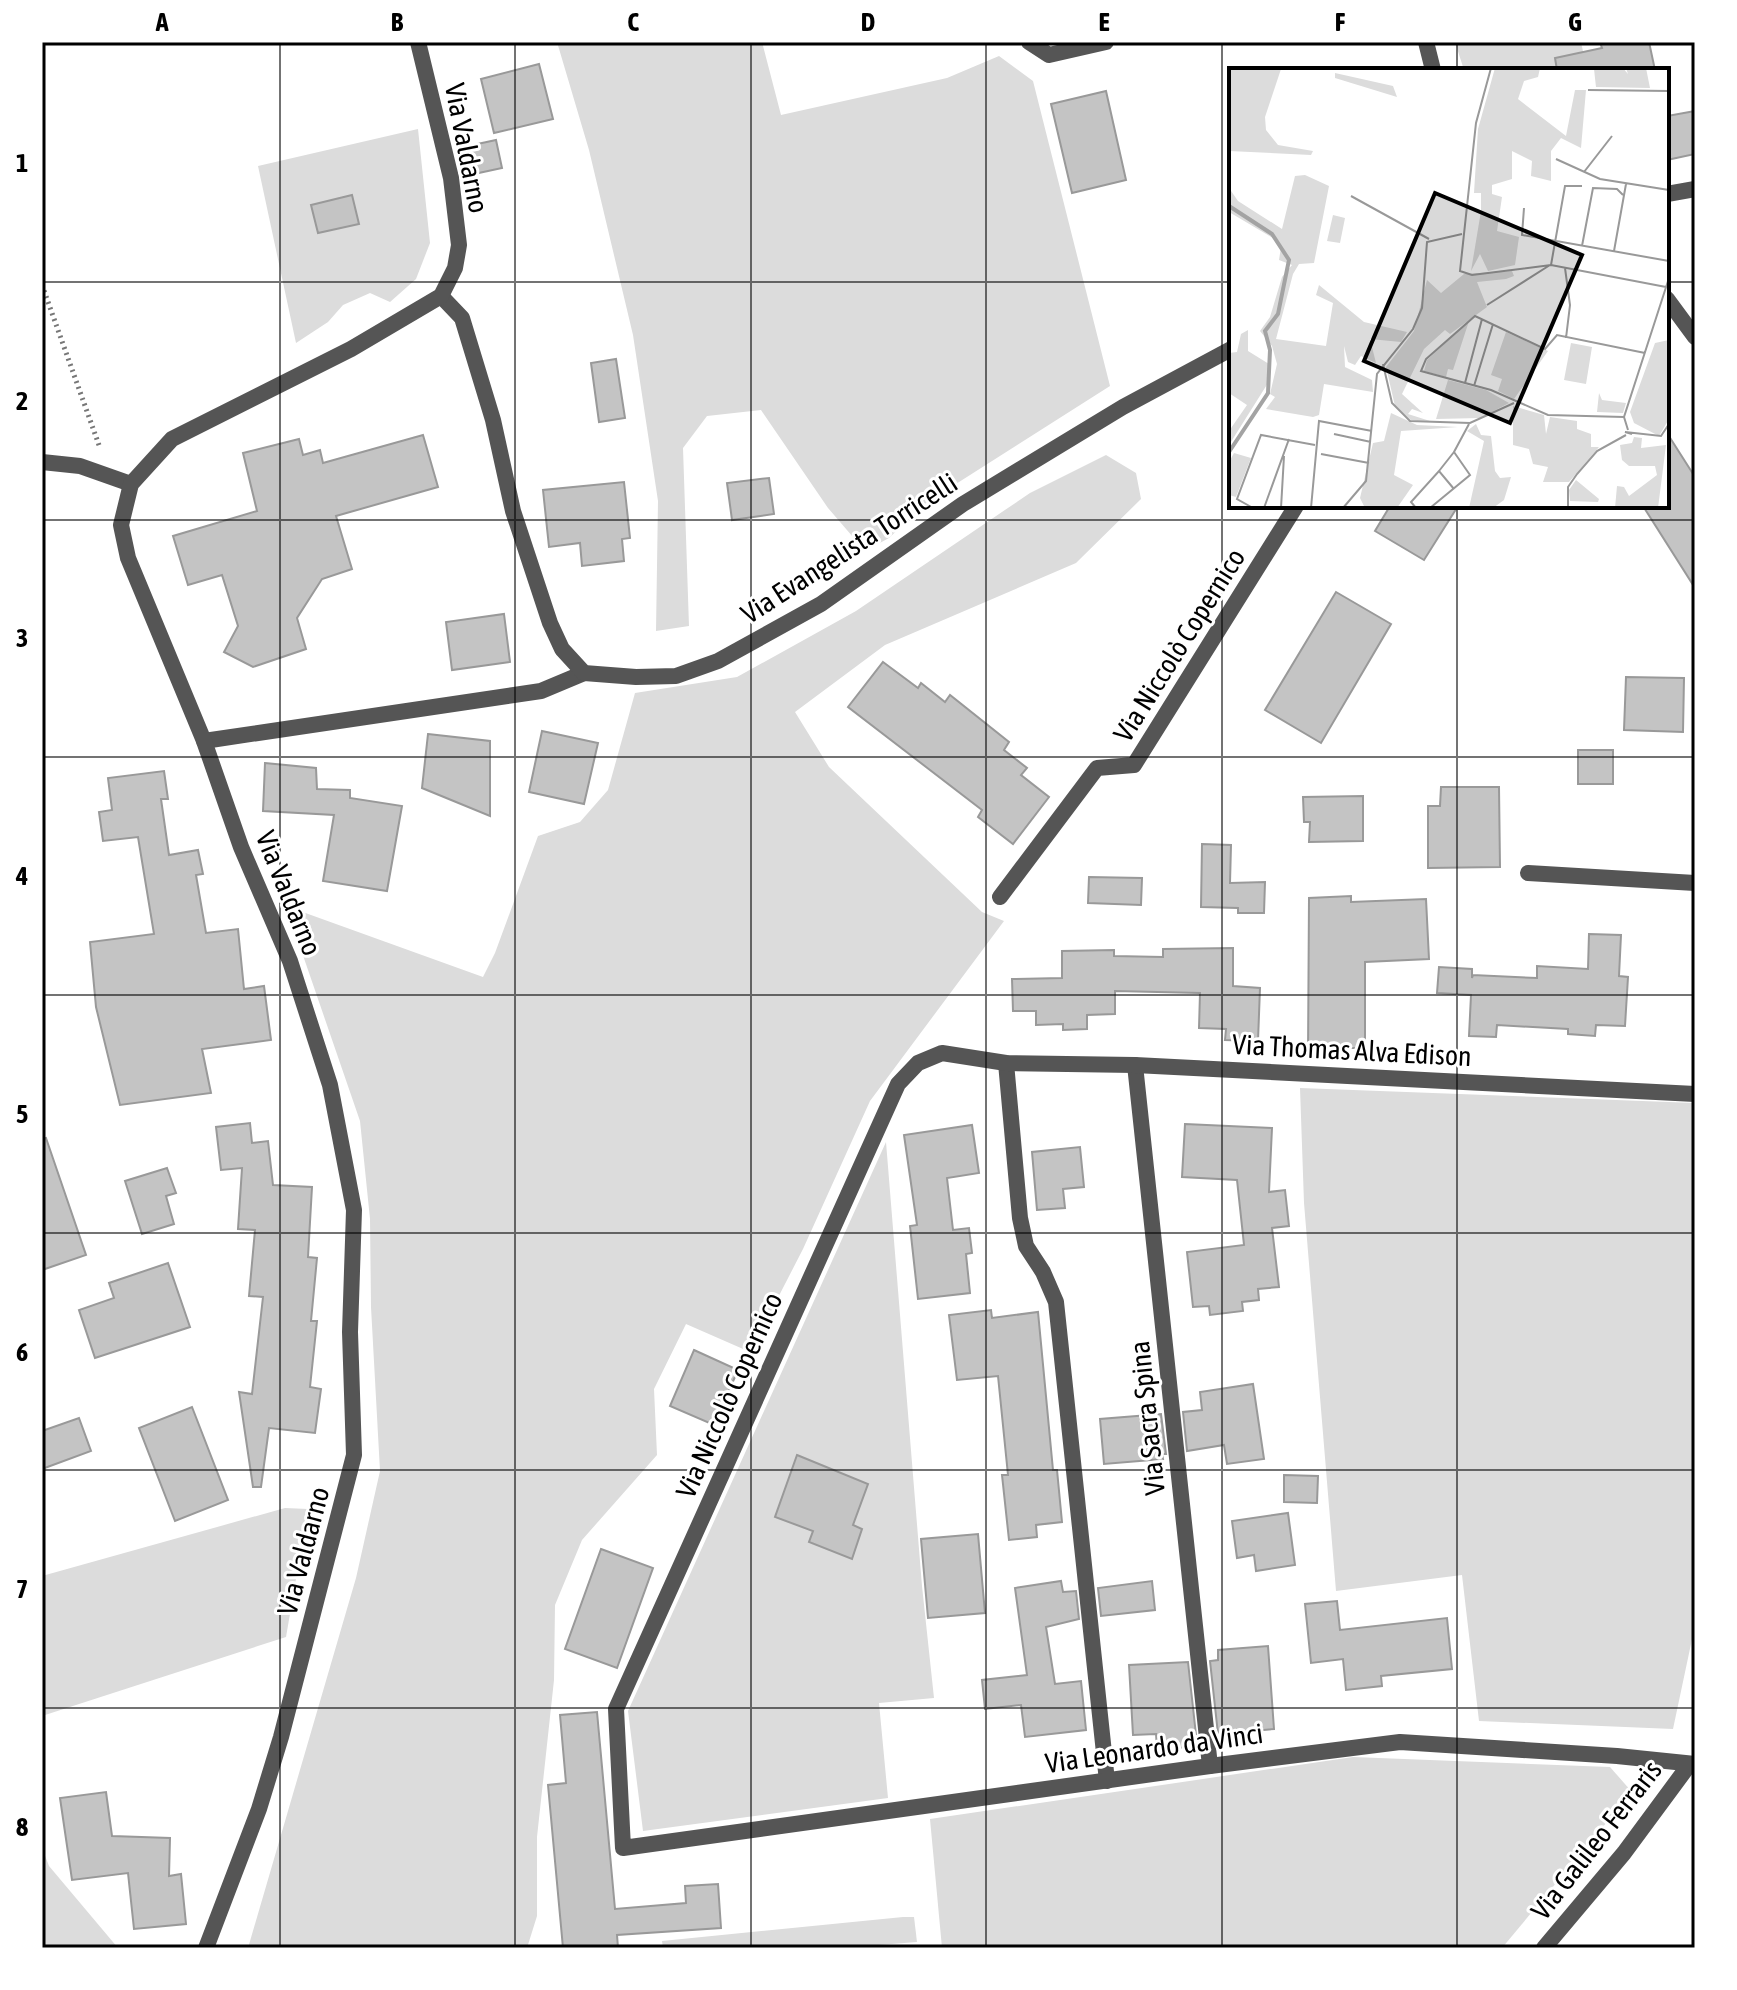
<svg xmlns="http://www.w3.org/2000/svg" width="1737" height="1990" font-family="'Asap Condensed',sans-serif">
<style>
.green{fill:#dcdcdc}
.building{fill:#c4c4c4;stroke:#999;stroke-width:2}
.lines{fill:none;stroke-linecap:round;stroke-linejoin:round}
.path{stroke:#777;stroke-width:5;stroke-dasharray:2 4;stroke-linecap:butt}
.lane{stroke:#555;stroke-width:16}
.street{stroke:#555;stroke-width:16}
.grid{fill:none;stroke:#000;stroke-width:2;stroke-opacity:0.55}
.labels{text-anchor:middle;stroke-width:6;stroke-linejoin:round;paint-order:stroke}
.street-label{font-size:28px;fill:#000;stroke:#fff}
.inset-river{fill:none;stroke:#a3a3a3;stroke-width:4}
.inset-road{fill:none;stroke:#999;stroke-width:2}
.view{fill:#000;fill-opacity:0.15;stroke:#000;stroke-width:4}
.inset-edge{fill:none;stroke:#000;stroke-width:4}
.neatline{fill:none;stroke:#000;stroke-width:3}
.grid-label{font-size:26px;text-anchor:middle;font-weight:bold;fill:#000}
</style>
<rect width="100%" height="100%" fill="#fff"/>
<g class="green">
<polygon points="557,42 762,42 781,115 947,78 999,56 1033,81 1110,386 926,503 889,538 865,551 828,508 761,410 707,416 683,448 689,626 656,631 658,501 633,335 589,150"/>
<polygon points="1455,42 1581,42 1587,70 1464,70"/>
<polygon points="418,129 430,243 416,279 390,302 370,293 343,305 328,322 296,343 258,166"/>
<polygon points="1106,455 1136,473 1141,499 1076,563 885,645 795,712 829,767 982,912 1004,921 870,1101 803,1249 750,1352 686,1324 654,1389 657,1455 582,1540 555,1605 554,1680 537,1837 537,1916 527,1948 248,1948 356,1578 380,1471 371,1307 370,1219 360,1121 286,906 483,977 495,953 538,836 580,822 608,790 635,693 737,677 856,611 1030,493"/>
<polygon points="1300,1088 1695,1103 1695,1625 1673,1729 1479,1721 1462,1575 1336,1591 1304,1203"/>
<polygon points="886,1142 922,1586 934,1698 879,1703 888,1798 643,1831 628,1711"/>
<polygon points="285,1508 308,1509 286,1637 42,1716 42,1576"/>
<polygon points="1353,1757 1610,1767 1632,1792 1502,1948 942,1948 930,1819"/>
<polygon points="42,1848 49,1866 118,1948 42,1948"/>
<polygon points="903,1917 914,1917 917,1942 841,1948 663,1948 662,1941"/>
</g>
<g class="building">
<polygon points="1600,42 1649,42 1655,70 1557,70 1555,58 1602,48"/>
<polygon points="539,64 553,119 494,133 481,79"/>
<polygon points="1106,91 1126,180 1072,193 1051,104"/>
<polygon points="1695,111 1695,154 1667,160 1667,116"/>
<polygon points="496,140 502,168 474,174 468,146"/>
<polygon points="352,195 359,224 318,233 311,205"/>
<polygon points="616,359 625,418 599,422 591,363"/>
<polygon points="1667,433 1695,477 1695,588 1643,506 1667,506"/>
<polygon points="423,435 438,487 336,516 352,569 322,579 297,618 306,649 253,667 224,652 238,626 222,575 188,585 173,536 257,511 243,453 299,439 303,455 320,450 323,463"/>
<polygon points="769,478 774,514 732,520 727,483"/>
<polygon points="624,482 630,538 622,539 624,561 582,566 580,543 549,547 543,490"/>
<polygon points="1390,506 1458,506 1424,560 1375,531"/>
<polygon points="1336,592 1391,624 1321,743 1265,710"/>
<polygon points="504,614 510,662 452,670 446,622"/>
<polygon points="883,662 918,688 921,683 945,702 950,695 1009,742 1004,750 1027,768 1021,775 1049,797 1013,844 978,817 982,810 848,707"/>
<polygon points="1626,677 1684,678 1683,732 1624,730"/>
<polygon points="542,731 598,743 584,804 529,792"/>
<polygon points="428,734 490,741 490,816 422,788"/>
<rect x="1578" y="750" width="35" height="34"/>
<polygon points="265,763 316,768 317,789 350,790 350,798 402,806 387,891 323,881 334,815 263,811"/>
<polygon points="164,771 168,799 161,799 169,855 198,850 203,874 196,875 206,933 238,929 244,989 264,986 271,1040 202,1049 211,1093 120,1105 96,1007 90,942 154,934 138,837 103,841 99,812 112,810 108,778"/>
<polygon points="1441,787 1499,787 1500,867 1428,868 1428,806 1440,806"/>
<polygon points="1363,796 1363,841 1309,842 1310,822 1304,822 1303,797"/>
<polygon points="1202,844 1231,845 1230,883 1265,882 1264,913 1238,913 1238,908 1201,907"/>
<polygon points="1089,877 1142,878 1141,905 1088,903"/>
<polygon points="1351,896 1351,902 1426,899 1429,959 1365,962 1365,1048 1344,1048 1344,1056 1308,1056 1309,898"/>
<polygon points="1589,934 1621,935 1619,976 1628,977 1625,1026 1596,1025 1595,1036 1568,1034 1568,1029 1497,1025 1496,1037 1469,1036 1471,995 1437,993 1439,967 1472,969 1472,978 1473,975 1537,978 1537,966 1588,969"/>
<polygon points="1233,948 1233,986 1260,988 1258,1041 1225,1040 1226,1029 1199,1028 1200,993 1115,991 1115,1014 1087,1015 1087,1029 1063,1030 1063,1024 1036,1025 1036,1011 1013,1011 1012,979 1062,978 1062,951 1114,950 1114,956 1163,957 1163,949"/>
<polygon points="250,1123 252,1143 268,1141 273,1185 312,1187 308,1257 317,1258 311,1321 317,1321 310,1387 321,1389 315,1433 269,1428 261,1487 253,1487 239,1392 252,1394 263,1297 249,1296 255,1230 238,1229 242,1168 221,1170 216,1127"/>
<polygon points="1185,1124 1272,1128 1269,1192 1285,1190 1289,1226 1272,1228 1279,1287 1258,1289 1259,1300 1242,1302 1243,1311 1210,1315 1209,1306 1193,1307 1187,1252 1244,1245 1237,1180 1182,1177"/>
<polygon points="972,1125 979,1173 947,1178 953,1230 969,1228 972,1253 966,1254 970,1293 918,1299 910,1226 917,1225 904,1135"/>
<polygon points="46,1138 86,1255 42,1270 42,1139"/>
<polygon points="1080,1147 1084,1187 1063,1189 1065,1208 1037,1210 1032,1152"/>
<polygon points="167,1168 176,1193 166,1196 174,1224 142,1234 125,1181"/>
<polygon points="168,1263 190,1327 95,1358 79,1310 114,1298 109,1283"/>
<polygon points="991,1310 992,1318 1038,1312 1053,1470 1057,1470 1062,1522 1036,1525 1037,1537 1009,1540 1002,1475 1008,1475 998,1376 957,1380 949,1315"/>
<polygon points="694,1350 738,1370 714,1425 670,1406"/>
<polygon points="1253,1384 1264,1459 1227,1464 1224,1445 1187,1451 1183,1412 1202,1410 1200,1392"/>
<polygon points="192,1407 228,1500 175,1521 139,1428"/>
<polygon points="1161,1414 1166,1454 1162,1454 1163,1459 1104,1464 1100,1419"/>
<polygon points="79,1418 91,1451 42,1469 42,1431"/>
<polygon points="797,1455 868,1484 853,1525 862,1529 852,1559 809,1542 813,1531 775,1517"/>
<polygon points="1284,1475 1318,1476 1317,1503 1284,1502"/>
<polygon points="1288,1513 1295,1565 1256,1571 1254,1555 1237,1558 1232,1521"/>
<polygon points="978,1534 985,1613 928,1618 921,1539"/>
<polygon points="601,1549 653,1568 617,1668 565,1649"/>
<polygon points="1061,1581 1063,1592 1076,1591 1079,1619 1046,1627 1055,1684 1081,1681 1086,1730 1025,1737 1021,1705 985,1709 982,1680 1027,1675 1015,1588"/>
<polygon points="1152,1581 1155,1610 1101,1616 1098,1588"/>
<polygon points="1337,1601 1340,1630 1447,1618 1452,1669 1381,1676 1382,1686 1346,1690 1343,1659 1311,1663 1305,1604"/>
<polygon points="1268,1646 1274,1729 1218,1734 1210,1661 1218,1660 1218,1650"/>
<polygon points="1188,1662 1196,1735 1188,1736 1188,1747 1157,1749 1156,1734 1133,1735 1129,1665"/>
<polygon points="597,1712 615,1909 686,1903 685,1886 718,1884 721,1928 617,1935 618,1948 563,1948 548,1785 566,1783 560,1715"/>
<polygon points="106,1792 112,1836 170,1838 169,1876 181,1874 186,1924 134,1929 128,1873 72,1880 60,1798"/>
</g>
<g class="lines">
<polyline class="path" points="42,285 100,448"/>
<g class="lane">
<polyline points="204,741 541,691 584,673"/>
<polyline points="1528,873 1695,883"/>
</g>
<g class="street">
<polyline points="1029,42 1049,55 1106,42"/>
<polyline points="1426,42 1433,70"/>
<polyline points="1667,194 1695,189"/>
<polyline points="441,296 462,318 493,420 513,511 550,623 562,649 584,673 636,677 676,676 718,661 821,604 963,504 1123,407 1231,349"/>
<polyline points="1667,299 1695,337"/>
<polyline points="42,462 80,466 131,484"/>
<polyline points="1000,897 1097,768 1134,765 1296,506"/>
<polyline points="1006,1063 1020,1218 1026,1246 1043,1272 1056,1302 1107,1781"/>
<polyline points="1135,1065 1210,1766"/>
<polyline points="1695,1094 1135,1065 1006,1063 942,1053 918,1063 898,1084 616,1709 623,1848 1210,1766 1400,1742 1617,1756 1695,1764"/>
<polyline points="206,1948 259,1809 281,1737 354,1455 350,1332 354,1210 330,1085 290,961 241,847 204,741 128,558 121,525 131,484 172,439 351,349 441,296 455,268 459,245 451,178 418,42"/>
<polyline points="1544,1948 1624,1853 1689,1765"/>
</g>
</g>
<path class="grid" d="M280,42V1948M515,42V1948M751,42V1948M986,42V1948M1222,42V1948M1457,42V70M42,282H1231M1667,282H1695M1457,506V1948M42,520H1695M42,757H1695M42,995H1695M42,1233H1695M42,1470H1695M42,1708H1695"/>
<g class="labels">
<g class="street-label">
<text transform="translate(467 148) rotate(79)" y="10">Via Valdarno</text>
<text transform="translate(849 548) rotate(-33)" y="10">Via Evangelista Torricelli</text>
<text transform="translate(1179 645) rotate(-58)" y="10">Via Niccolò Copernico</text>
<text transform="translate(289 893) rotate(68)" y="10">Via Valdarno</text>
<text transform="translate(1352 1050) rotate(3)" y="10">Via Thomas Alva Edison</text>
<text transform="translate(729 1395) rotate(-66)" y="10">Via Niccolò Copernico</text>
<text transform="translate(1147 1418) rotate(-96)" y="10">Via Sacra Spina</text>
<text transform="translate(303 1551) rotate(-75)" y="10">Via Valdarno</text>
<text transform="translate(1154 1748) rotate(-8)" y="10">Via Leonardo da Vinci</text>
<text transform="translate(1596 1840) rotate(-52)" y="10">Via Galileo Ferraris</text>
</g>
</g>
<g transform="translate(1229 68)">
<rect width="440" height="440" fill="#fff"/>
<path d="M0,0L52,1L36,49L37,62L49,77L84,83L82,87L0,83ZM266,0H311L309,9L295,13L289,31L337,68L346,22H357L352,80L332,70L322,83V113L302,108L303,93L283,83V111L263,117V126L273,129L268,163L290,169L286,197L259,203L251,186L242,203L252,143V125H245L249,61ZM394,0L399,6L397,0H417L421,20L367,19L365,1ZM106,5L164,18L168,29L106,10ZM76,107L100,118L85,195L70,196L64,206L47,271L97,278L104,235L87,227L90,217L135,254L178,264L172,274L141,271L147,295L132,288L126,297L119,294L115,278L116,299L143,312L144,324L95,316L90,347L84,349L37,341L46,329L41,326L48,296L43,278L31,263L41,249L53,209L63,197L50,192L52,179L44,170L0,144V120L9,133L53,161L66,108ZM104,147L116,150L111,175L98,173ZM283,203L285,208L277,211L248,214L258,239L221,266L216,262L195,281L173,326L194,345L183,341L179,346L201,353L182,352L166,338L157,299L185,263L198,212L212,225L235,206ZM240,253L224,302L219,301L217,309L195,303L198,292ZM19,262V283L40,296L39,315L0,377V363L18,337L0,325V285L8,284L12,266ZM277,264L319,283L285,331L269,323L273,311L262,307ZM440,272V351L430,368L405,355L401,344L426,275ZM342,275L363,279L357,316L335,312ZM219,312L257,322L280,335L251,350L207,351ZM370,325L373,332L397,335L394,345L368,344ZM284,338L315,347L317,366L321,349L348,353V361L362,366V379H370L340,414H314L319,399L304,396L300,381L284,377ZM162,345L188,357L229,359L172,363L165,407L184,417L168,440H136L131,430L144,375L155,373ZM247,356L252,367L262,368L266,403L271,410L282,409L275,432L264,440H240L255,373L238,363ZM405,369L413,370L412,380L437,377L429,440H386L388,418L395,419L400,428L428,407L426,398H400L393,392L391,377L403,375ZM5,385L22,390L7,429L0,427V394ZM347,412L370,431L369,434L341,433L340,422Z" fill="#dcdcdc"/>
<path class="inset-river" d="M0,138L43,166L60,192L49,246L36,263L41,282L39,325L0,384"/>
<path class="inset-road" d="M262,0L247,55L231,203L243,207L322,197L437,219M359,22L440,23M327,91L371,111L440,122M355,104L383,68M122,128L200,171M295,140L293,167L440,193M353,178L364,120L388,121L394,127M385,183L397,116M322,197L336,118H353M336,200L341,237L337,270M258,237L321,197M154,296L163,335L181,353L241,355L285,335M236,315L253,251M245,318L264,256M395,349L319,347L262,322L192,303L197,291L246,248L316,281L328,267L416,285M399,362L395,349L440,210M105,366L142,374M403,366L396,364L432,368L440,356M92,386L140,395M210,403L225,384M24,440L8,431L32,367L86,377M35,440L60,371M52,440L55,388M82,440L90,353L143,363M114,440L137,413L148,306L184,261L193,240L198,174L233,166M187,440L182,434L210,403L225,421M201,440L241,407L225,384L240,356M339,440V419L348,406L368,383L397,367"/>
<path class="view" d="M206,125L353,187L281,355L135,293Z"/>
<rect width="440" height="440" class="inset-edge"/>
</g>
<rect width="1737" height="1990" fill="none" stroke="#ffffff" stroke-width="88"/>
<rect x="44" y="44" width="1649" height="1902" class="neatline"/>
<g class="grid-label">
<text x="162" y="31">A</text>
<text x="397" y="31">B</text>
<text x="633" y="31">C</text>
<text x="868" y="31">D</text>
<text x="1104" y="31">E</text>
<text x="1340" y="31">F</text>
<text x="1575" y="31">G</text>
<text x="22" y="172">1</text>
<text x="22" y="410">2</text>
<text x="22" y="647">3</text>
<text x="22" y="885">4</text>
<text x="22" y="1123">5</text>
<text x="22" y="1361">6</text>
<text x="22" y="1598">7</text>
<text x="22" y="1836">8</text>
</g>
</svg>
